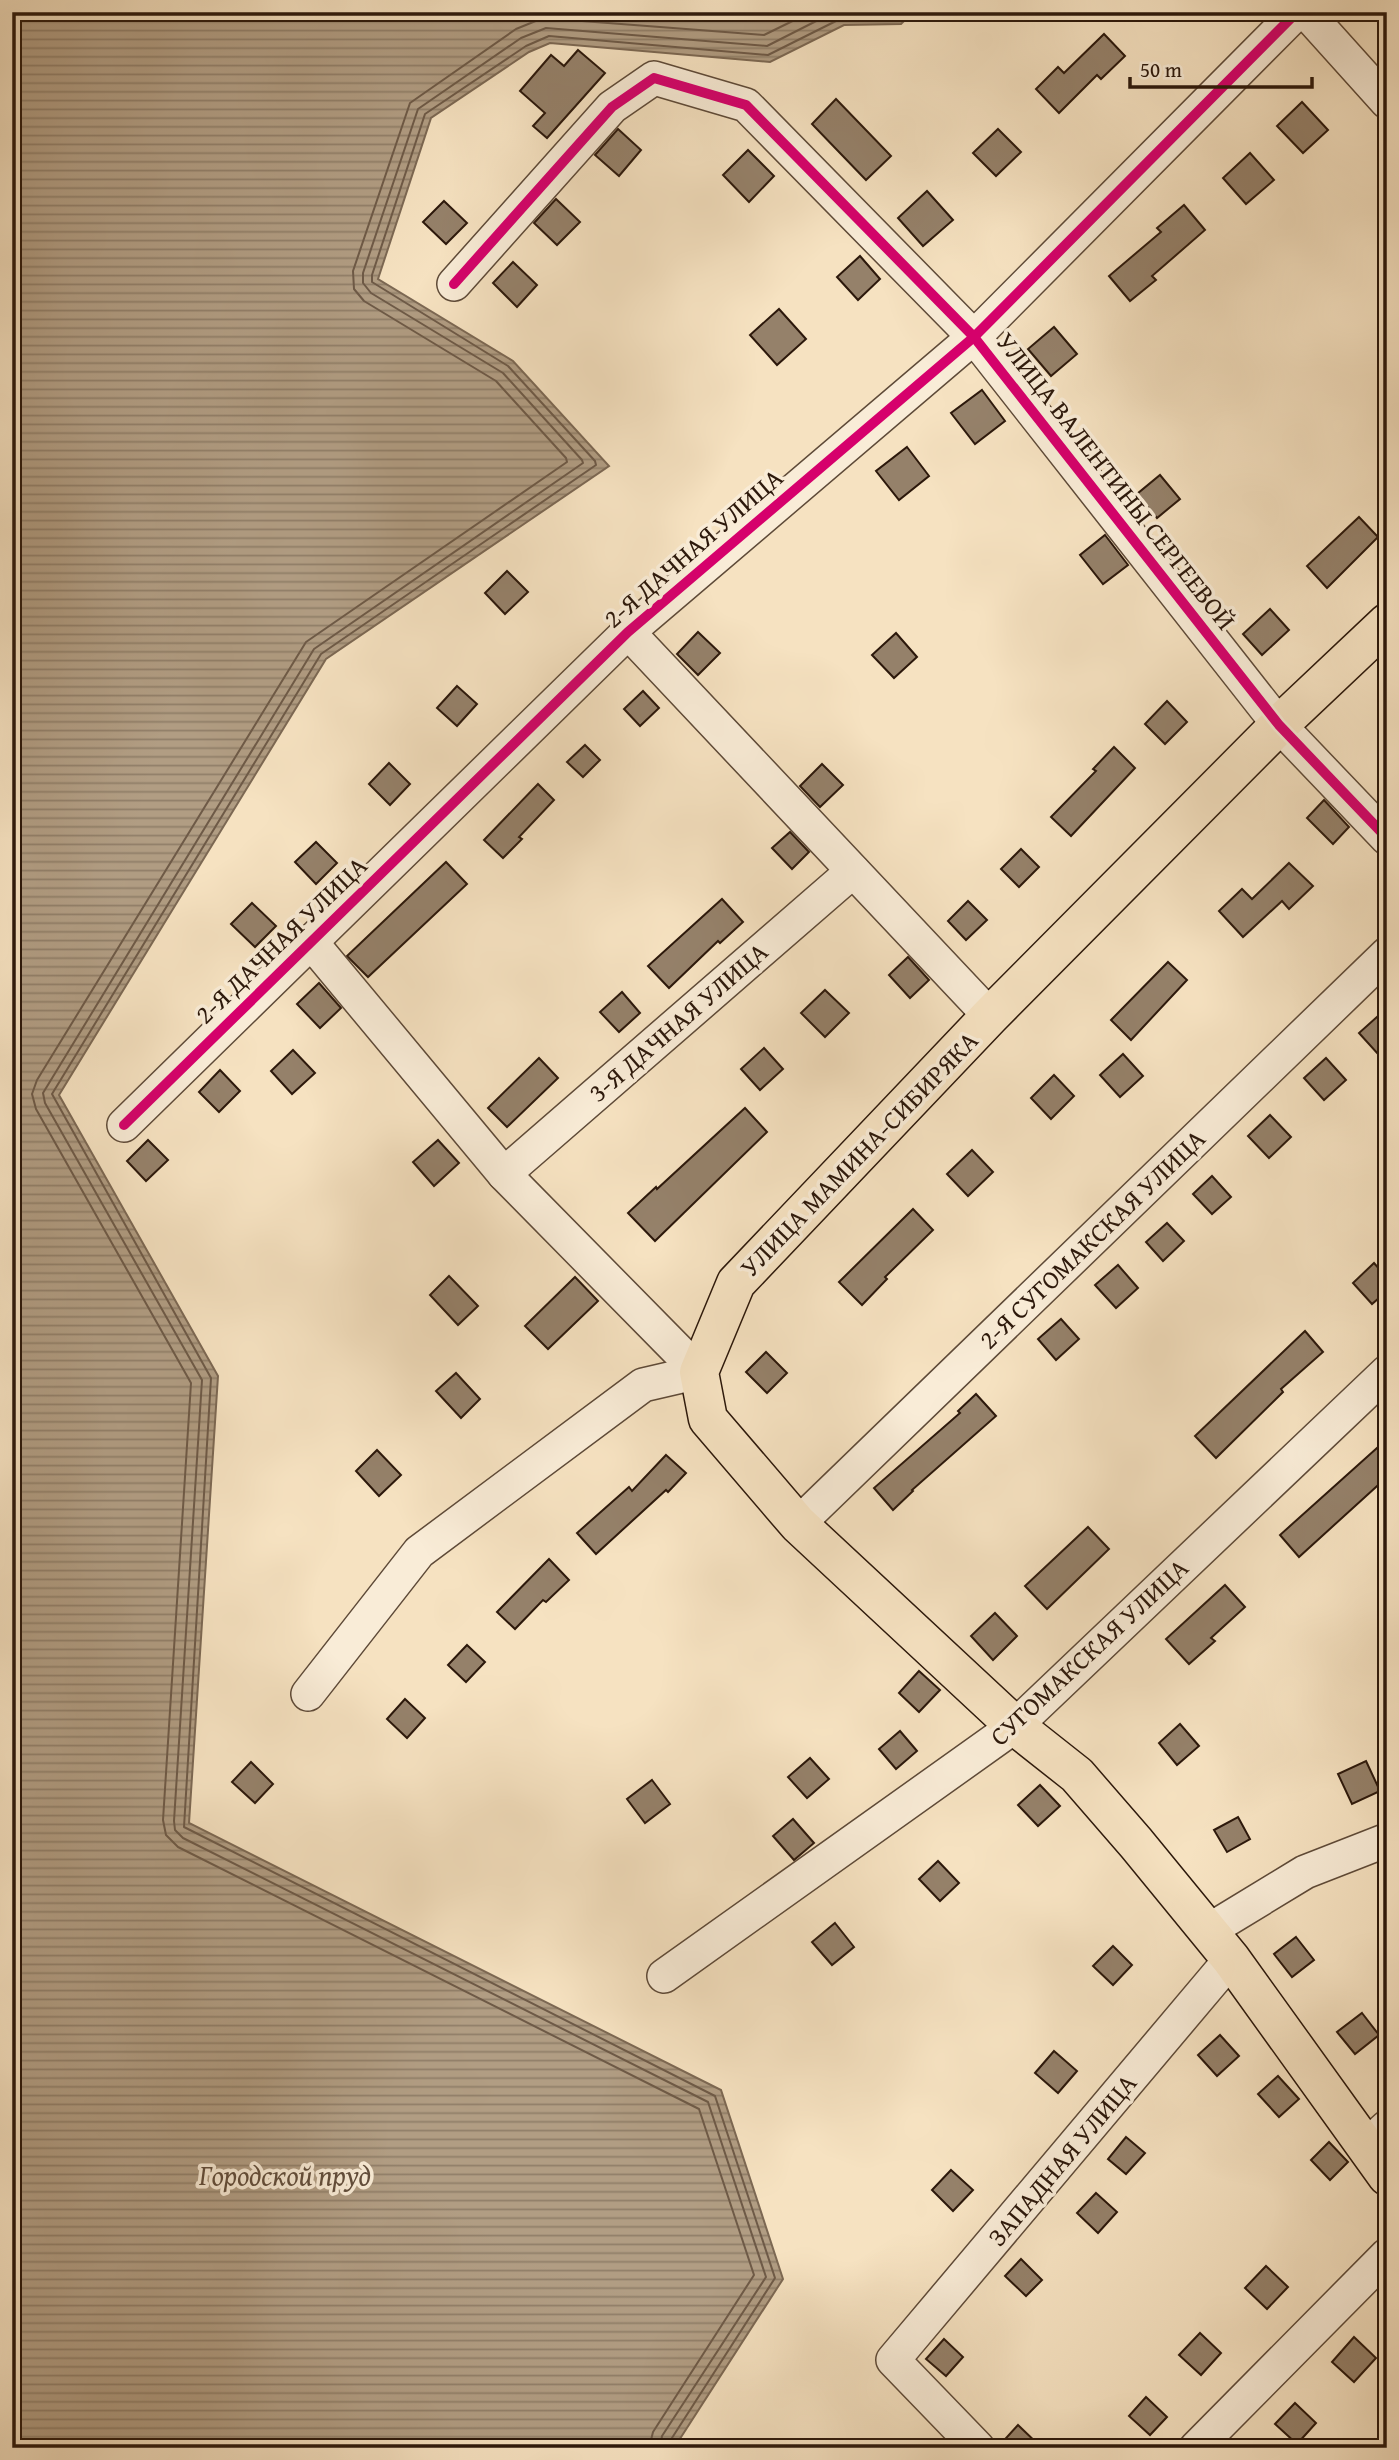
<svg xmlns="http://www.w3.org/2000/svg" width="1399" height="2460" font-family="'Gentium Book Plus',serif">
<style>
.water{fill:url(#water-rules);stroke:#7c6853;stroke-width:2}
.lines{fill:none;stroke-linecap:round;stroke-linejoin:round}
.shore{stroke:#6e5a47;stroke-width:2}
.building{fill:#95816a;stroke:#2c180b;stroke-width:2}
.minor-casing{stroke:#5e4a38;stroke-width:36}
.major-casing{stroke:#2c180b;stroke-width:41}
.minor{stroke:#f9ecd7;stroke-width:33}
.major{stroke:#f6e2c1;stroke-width:38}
.cycleway-casing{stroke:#f9ecd7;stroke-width:15}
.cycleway{stroke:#d6006c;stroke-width:10}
.labels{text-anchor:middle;stroke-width:7;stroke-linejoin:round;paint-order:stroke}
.street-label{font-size:26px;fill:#2c180b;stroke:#f9ecd7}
.water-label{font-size:28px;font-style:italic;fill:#614d3b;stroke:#f9ecd7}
</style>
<defs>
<pattern id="water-rules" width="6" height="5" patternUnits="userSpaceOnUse" patternTransform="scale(1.75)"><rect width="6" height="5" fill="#b19d83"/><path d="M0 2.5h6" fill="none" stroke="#907f69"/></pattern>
</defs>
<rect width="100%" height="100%" fill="#f6e2c1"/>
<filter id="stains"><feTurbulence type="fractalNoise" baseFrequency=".00286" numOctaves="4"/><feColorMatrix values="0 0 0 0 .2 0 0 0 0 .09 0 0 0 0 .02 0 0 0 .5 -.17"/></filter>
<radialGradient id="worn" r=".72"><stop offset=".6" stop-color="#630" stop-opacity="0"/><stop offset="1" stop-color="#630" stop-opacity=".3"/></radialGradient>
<polygon class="water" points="12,12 913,12 901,24 844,25 770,62 550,43 529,52 431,118 378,279 513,361 609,466 326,659 59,1095 218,1376 189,1823 721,2090 783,2279 674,2448 12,2448"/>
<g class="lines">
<g class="shore">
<polyline points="649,2448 653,2432 754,2275 699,2109 178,1847 166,1835 163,1820 191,1383 36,1109 32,1094 37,1080 306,642 567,462 566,458 496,381 364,301 354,289 353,271 410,103 516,29 543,18 764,35 811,12"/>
<polyline points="660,2448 662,2436 766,2277 708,2102 183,1838 175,1830 174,1821 202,1380 45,1103 43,1093 314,649 583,463 582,460 503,373 371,293 363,283 363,273 418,109 521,38 546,28 767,46 834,12"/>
<polyline points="668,2448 670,2441 775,2278 715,2096 184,1827 211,1378 52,1094 321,654 596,465 595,461 508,366 372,282 372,275 425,114 526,46 549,36 768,55 842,18 897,17 903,12"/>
</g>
</g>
<g class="building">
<polygon points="1104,34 1125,56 1101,79 1097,75 1059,113 1036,89 1058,67 1064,73"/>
<polygon points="578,50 605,73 547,138 533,126 545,113 520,91 551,55 564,66"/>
<polygon points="836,99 891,156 866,180 812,124"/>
<polygon points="1302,102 1328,130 1303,153 1277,126"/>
<polygon points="618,129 641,150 619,176 595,155"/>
<polygon points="998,129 1021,152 996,176 973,153"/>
<polygon points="748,150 774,176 749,202 723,175"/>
<polygon points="1250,153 1274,180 1246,204 1223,178"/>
<polygon points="927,191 953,220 923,246 898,218"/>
<polygon points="556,199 580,222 557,245 534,223"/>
<polygon points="444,201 467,223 446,244 423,222"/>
<polygon points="1184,205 1205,230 1152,276 1156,280 1130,301 1109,276 1161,232 1157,228"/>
<polygon points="860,256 880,279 858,300 837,277"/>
<polygon points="513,262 537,285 517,307 493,283"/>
<polygon points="779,309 806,339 777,365 750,335"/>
<polygon points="1054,327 1077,354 1051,376 1028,349"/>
<polygon points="982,390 1005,421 975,444 951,413"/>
<polygon points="907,447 929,476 899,500 876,471"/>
<polygon points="1160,475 1180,499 1157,518 1137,494"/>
<polygon points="1359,517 1378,537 1327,588 1307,566"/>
<polygon points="1105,535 1128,565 1103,584 1080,555"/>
<polygon points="507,571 528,592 505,614 485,593"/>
<polygon points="1270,609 1289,630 1262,655 1243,634"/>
<polygon points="698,632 720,653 698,675 677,654"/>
<polygon points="896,633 917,657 894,678 872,655"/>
<polygon points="457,686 477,704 457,726 437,708"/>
<polygon points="643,691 659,708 640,726 624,709"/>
<polygon points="1167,701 1187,722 1165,744 1145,724"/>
<polygon points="585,745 600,760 583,777 567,762"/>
<polygon points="1114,747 1135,768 1071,836 1051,817 1096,771 1093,769"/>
<polygon points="389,763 410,784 390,805 369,784"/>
<polygon points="822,764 843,785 820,807 800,786"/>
<polygon points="538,784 554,800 519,837 522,839 503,858 484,840"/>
<polygon points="1324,800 1349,827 1333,844 1307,818"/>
<polygon points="790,832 809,852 792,869 772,848"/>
<polygon points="316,842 337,863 316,884 295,862"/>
<polygon points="1021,849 1039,867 1019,887 1001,869"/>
<polygon points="446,862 467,884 368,977 347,956"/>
<polygon points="1289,863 1313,886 1289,909 1282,901 1243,937 1219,911 1242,889 1252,899"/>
<polygon points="722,899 743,922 720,943 718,941 669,988 648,966"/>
<polygon points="968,901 987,920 966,940 948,921"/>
<polygon points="252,903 276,926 255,947 231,924"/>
<polygon points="908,957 929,980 910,998 889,975"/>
<polygon points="1168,962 1187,980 1131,1040 1111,1020"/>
<polygon points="319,983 341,1008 320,1028 297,1004"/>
<polygon points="825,990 849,1013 825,1037 801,1013"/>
<polygon points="622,992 640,1013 619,1032 600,1012"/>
<polygon points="1387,1008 1387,1064 1359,1033"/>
<polygon points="764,1048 783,1069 760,1090 741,1069"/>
<polygon points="293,1050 315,1073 292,1094 271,1071"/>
<polygon points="1123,1054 1143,1076 1120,1097 1100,1075"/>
<polygon points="539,1058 558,1078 507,1127 488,1108"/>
<polygon points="1326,1058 1346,1080 1324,1100 1304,1078"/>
<polygon points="220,1070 240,1091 219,1112 199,1092"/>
<polygon points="1054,1075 1074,1096 1051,1119 1031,1098"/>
<polygon points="745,1108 767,1132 655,1241 628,1213 656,1187 657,1189"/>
<polygon points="1270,1115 1291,1137 1269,1158 1248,1136"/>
<polygon points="148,1140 168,1160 146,1181 127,1161"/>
<polygon points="438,1140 459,1163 434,1186 413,1162"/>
<polygon points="972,1150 993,1172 968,1196 947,1174"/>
<polygon points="1212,1176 1231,1197 1212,1214 1193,1194"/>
<polygon points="913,1209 933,1230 885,1277 887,1279 862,1305 839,1282"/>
<polygon points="1167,1223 1184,1241 1163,1261 1146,1242"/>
<polygon points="1374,1263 1387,1278 1387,1291 1372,1304 1353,1283"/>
<polygon points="1118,1265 1138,1288 1116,1308 1095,1285"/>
<polygon points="449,1276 478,1306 458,1325 430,1295"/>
<polygon points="575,1277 598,1301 548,1349 525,1326"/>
<polygon points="1061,1319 1079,1339 1056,1360 1038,1339"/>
<polygon points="1305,1331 1323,1352 1281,1389 1283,1392 1216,1458 1195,1436"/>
<polygon points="766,1352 787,1373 767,1393 746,1372"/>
<polygon points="456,1373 480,1399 461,1418 436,1391"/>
<polygon points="976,1394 996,1416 912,1490 913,1491 893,1510 874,1488 960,1413 958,1411"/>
<polygon points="1387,1439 1387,1477 1299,1557 1280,1535"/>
<polygon points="377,1450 401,1475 379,1496 356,1471"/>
<polygon points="666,1455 686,1473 668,1492 666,1490 596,1554 577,1533 629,1487 632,1491"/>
<polygon points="1088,1527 1109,1549 1047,1609 1025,1586"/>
<polygon points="549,1559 569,1580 546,1602 543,1600 515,1629 497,1612"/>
<polygon points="1225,1585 1245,1607 1211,1638 1215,1641 1189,1664 1166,1639"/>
<polygon points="995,1613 1017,1636 993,1660 971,1636"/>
<polygon points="467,1645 485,1662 466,1682 448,1665"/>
<polygon points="919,1671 940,1690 919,1712 899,1693"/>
<polygon points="405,1699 425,1718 407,1738 387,1719"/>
<polygon points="1180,1724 1199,1746 1177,1765 1159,1743"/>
<polygon points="900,1731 917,1751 896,1769 879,1749"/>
<polygon points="810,1758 829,1779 807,1798 788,1777"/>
<polygon points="1366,1761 1380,1791 1352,1804 1338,1774"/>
<polygon points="251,1762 273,1784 255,1803 232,1782"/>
<polygon points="652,1780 670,1804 645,1823 627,1799"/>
<polygon points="1040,1785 1060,1806 1038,1826 1018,1805"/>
<polygon points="1238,1817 1250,1839 1227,1852 1214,1830"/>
<polygon points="793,1819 814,1843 794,1860 773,1836"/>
<polygon points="938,1861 959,1883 940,1901 919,1879"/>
<polygon points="835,1923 854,1947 832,1965 812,1942"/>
<polygon points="1296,1937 1314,1960 1292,1977 1274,1954"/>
<polygon points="1113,1946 1132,1965 1113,1985 1093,1966"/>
<polygon points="1362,2013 1379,2035 1355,2054 1337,2032"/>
<polygon points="1220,2035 1239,2056 1217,2076 1198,2055"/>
<polygon points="1054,2051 1077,2071 1058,2093 1035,2073"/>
<polygon points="1278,2076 1299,2099 1279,2117 1258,2094"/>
<polygon points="1126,2137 1145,2153 1126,2174 1108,2159"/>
<polygon points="1329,2142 1348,2162 1330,2180 1311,2160"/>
<polygon points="951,2170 973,2190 953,2211 932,2190"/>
<polygon points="1096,2193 1117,2212 1098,2233 1077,2213"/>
<polygon points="1021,2259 1042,2280 1026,2296 1005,2276"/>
<polygon points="1266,2266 1288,2287 1267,2309 1245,2288"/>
<polygon points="1200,2333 1221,2353 1201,2375 1179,2355"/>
<polygon points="1354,2337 1376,2358 1354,2382 1332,2362"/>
<polygon points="944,2339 963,2357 946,2376 926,2359"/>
<polygon points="1146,2397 1167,2417 1150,2435 1129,2416"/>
<polygon points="1295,2403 1316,2423 1297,2444 1275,2424"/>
<polygon points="1018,2425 1042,2448 997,2448"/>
</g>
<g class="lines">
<defs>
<g id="minor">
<polyline points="1306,12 1387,102"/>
<polyline points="454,284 612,107 654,78 746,105 974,337 1279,725 1387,838"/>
<polyline points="628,632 990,1016"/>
<polyline points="311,942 504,1174 699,1372"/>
<polyline points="124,1125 628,632 974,337 1297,12"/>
<polyline points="504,1174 853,871"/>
<polyline points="798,1524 1387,954"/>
<polyline points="308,1694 419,1552 643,1385 699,1372"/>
<polyline points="1208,1931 1305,1872 1387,1840"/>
<polyline points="664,1976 1015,1726 1387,1372"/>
<polyline points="1366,2146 1387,2127"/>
<polyline points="978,2448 893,2360 1231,1959"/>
<polyline points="1196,2448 1387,2255"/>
</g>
<polyline id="major" points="1387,623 1279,725 990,1016 736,1283 699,1372 708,1419 798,1524 1015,1726 1077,1775 1136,1843 1231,1959 1387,2176"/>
</defs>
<use href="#minor" class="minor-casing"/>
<use href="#major" class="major-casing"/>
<use href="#minor" class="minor"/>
<use href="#major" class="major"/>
<defs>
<g id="cycleway">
<polyline points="454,284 612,107 654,78 746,105 974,337 1279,725 1387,838"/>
<polyline points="124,1125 628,632 974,337 1297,12"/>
</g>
</defs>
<use href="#cycleway" class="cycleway-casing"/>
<use href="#cycleway" class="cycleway"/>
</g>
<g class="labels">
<g class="street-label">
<text transform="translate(1116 481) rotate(52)" y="9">УЛИЦА ВАЛЕНТИНЫ СЕРГЕЕВОЙ</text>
<text transform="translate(693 548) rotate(-41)" y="9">2-Я ДАЧНАЯ УЛИЦА</text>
<text transform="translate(281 940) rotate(-44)" y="9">2-Я ДАЧНАЯ УЛИЦА</text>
<text transform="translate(678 1022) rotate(-41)" y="9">3-Я ДАЧНАЯ УЛИЦА</text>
<text transform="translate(859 1154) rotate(-46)" y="9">УЛИЦА МАМИНА-СИБИРЯКА</text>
<text transform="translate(1092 1239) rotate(-44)" y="9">2-Я СУГОМАКСКАЯ УЛИЦА</text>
<text transform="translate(1089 1652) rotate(-43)" y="9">СУГОМАКСКАЯ УЛИЦА</text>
<text transform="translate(1062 2160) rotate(-50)" y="9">ЗАПАДНАЯ УЛИЦА</text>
</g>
<g class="water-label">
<text x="285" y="2185">Городской пруд</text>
</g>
</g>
<rect width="1399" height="2460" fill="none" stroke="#f6e2c1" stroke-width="42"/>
<rect x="14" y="14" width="1371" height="2432" fill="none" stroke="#2c180b" stroke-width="3.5"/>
<rect x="21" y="21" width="1357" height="2418" fill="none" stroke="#2c180b" stroke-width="2"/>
<path d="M1130 77v10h182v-10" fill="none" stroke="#2c180b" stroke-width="3.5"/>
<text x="1140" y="77" font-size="21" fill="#2c180b" stroke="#f9ecd7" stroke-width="5" paint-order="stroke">50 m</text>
<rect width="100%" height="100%" filter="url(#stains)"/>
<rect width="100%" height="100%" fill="url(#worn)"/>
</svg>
